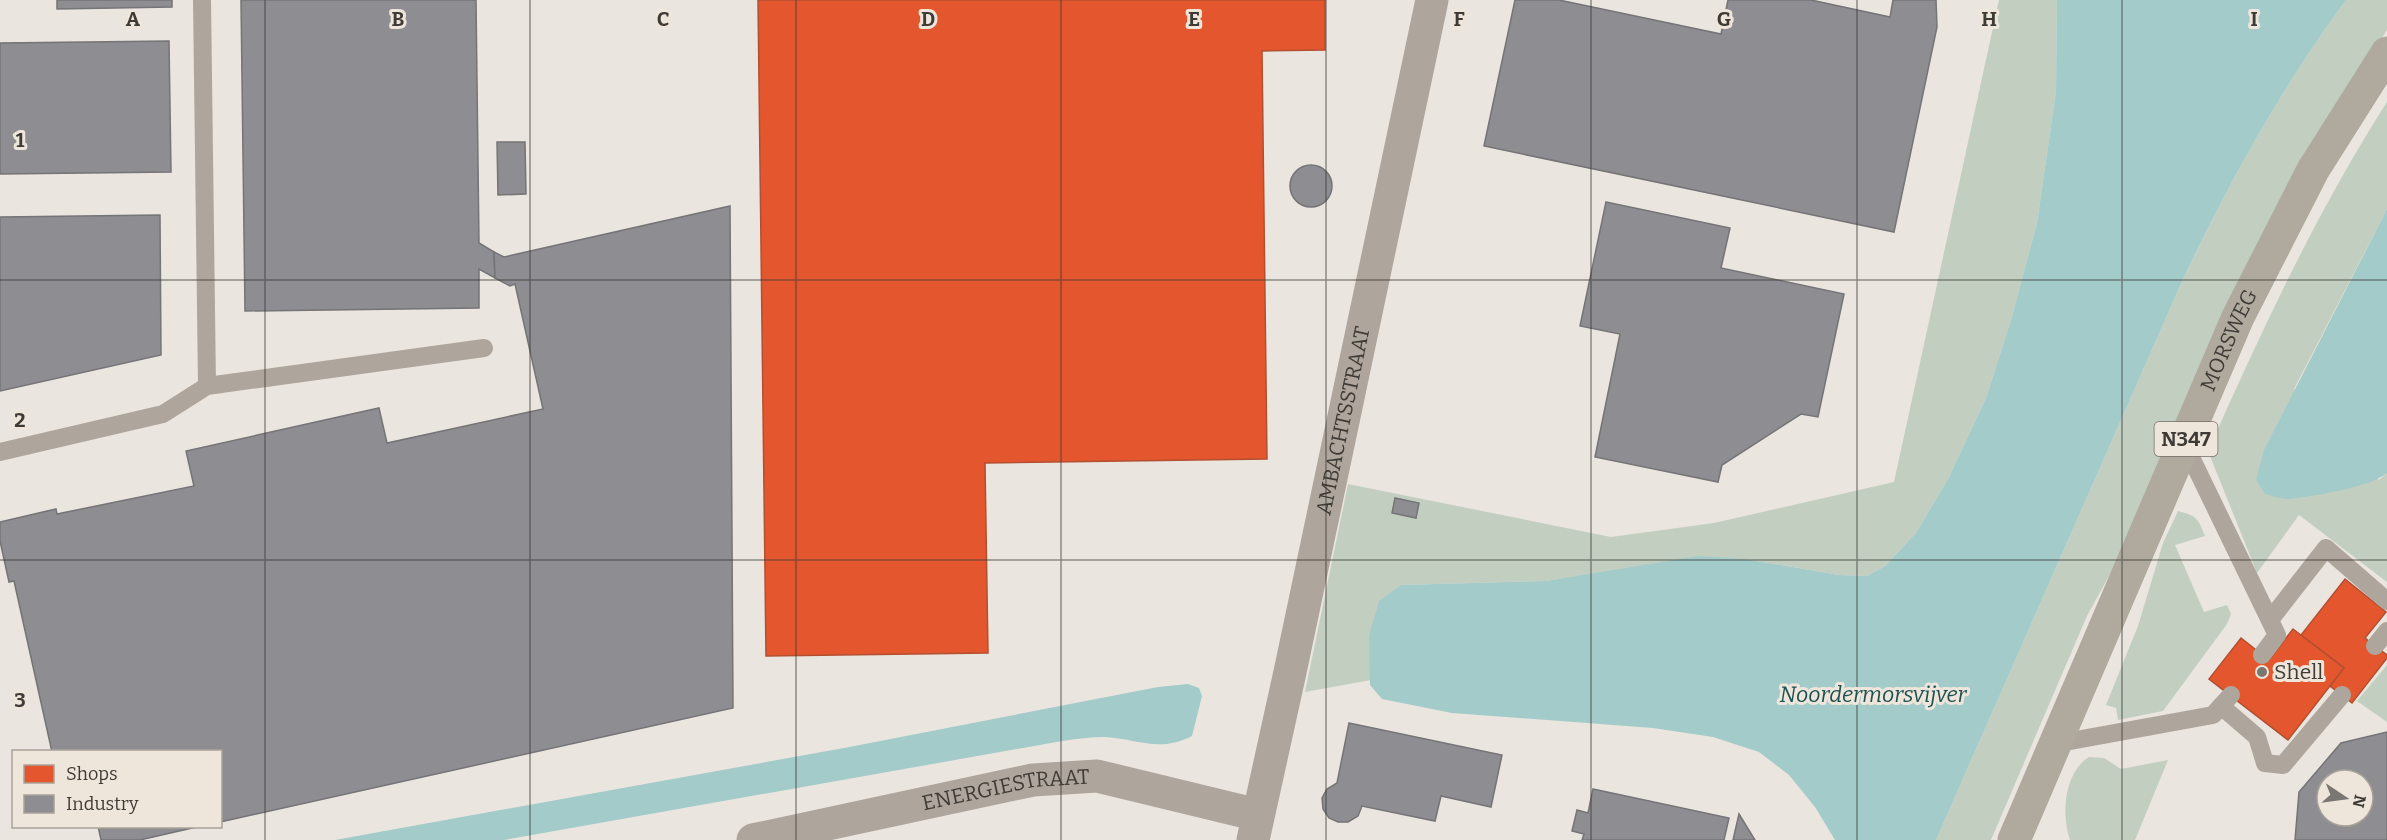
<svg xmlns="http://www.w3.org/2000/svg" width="2387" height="840" font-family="Bitter,serif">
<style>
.green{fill:#c2cfc0}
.water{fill:#a3cbca}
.shops{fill:#e4572e;stroke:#b24f30;stroke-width:1.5}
.industry{fill:#8d8d92;stroke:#757476;stroke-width:1.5;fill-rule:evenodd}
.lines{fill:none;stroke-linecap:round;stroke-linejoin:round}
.lane{stroke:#aea69c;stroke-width:18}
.street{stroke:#aea69c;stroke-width:33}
.primary{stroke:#afa99e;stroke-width:33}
.grid{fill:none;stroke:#3e3b36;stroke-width:1.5;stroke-opacity:0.55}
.poi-dot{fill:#7a7671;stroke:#eee6db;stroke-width:2}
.labels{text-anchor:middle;stroke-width:6;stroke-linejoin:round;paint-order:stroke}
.shield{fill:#eee6db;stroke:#736e68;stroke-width:1.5}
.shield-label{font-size:20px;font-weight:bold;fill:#3e3b36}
.street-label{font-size:21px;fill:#3e3b36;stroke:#eee6db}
.poi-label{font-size:21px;fill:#3e3b36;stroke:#eee6db;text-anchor:start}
.water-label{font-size:22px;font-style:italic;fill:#1d5152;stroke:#eee6db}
.grid-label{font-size:20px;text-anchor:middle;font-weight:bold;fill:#3e3b36;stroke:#eee6db;stroke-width:6;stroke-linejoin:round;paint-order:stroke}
</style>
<rect width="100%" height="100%" fill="#eae5df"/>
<g class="green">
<polygon points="1999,0 2057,0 2056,91 2037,223 2011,320 1986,398 1948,479 1916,533 1885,566 1867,576 1839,575 1745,559 1613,571 1546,581 1401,585 1369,636 1371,680 1305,692 1348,484 1611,537 1714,523 1894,482"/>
<path d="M2346,0H2387V30L2352,84L2132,534L2087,616L1991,840H1936L2184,277C2230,180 2282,87 2346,0Z"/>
<path d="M2387,102V209L2294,389L2379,480L2387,473V582L2299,515L2257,573L2208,451C2261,332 2316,213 2387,102Z"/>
<path d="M2178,511C2197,516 2198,518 2205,536L2175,545L2204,612L2227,605L2231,614L2227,624L2163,711L2118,720L2116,708L2106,705L2138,626L2163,543Z"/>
<polygon points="2387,665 2387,722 2357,701"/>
<path d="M2089,757L2104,758L2121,769L2168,760L2135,840H2070C2061,815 2064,772 2089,757Z"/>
</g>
<g class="water">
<path d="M2057,0H2346C2282,87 2230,180 2184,277L1936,840H1835L1815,807L1789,775L1759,752L1713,737L1653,728L1452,713L1382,699L1370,685L1369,636L1379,601L1401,585L1546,581L1698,556L1745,559L1839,575L1867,576L1885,566L1916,533L1948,479L1986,398L2011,320L2037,223L2056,91Z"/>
<path d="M2387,209V473C2371,487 2311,497 2288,499C2281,499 2273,496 2265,494L2256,480L2264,450Z"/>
<path d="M1188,684L1199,688L1202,696L1192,736C1158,753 1139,739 1105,737C1091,737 1076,739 1062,741L504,840H335L844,748L1158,687Z"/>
</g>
<g class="shops">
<polygon points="758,0 1325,0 1325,50 1262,51 1267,459 985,463 988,653 766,656"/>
<polygon points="2345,579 2386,612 2365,638 2387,655 2387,658 2352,703 2330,686 2344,668 2301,635"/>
<polygon points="2293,629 2344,668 2288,740 2209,679 2241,638 2269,660"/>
</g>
<g class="industry">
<polygon points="57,0 172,0 172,7 57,9"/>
<polygon points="241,0 476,0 479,243 494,252 495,278 479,269 479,308 245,311"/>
<polygon points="1515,0 1559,0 1721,34 1728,0 1811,0 1890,17 1893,0 1936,0 1937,27 1894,232 1484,146"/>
<polygon points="169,41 171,172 0,174 0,43"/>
<polygon points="497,142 525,142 526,194 498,195"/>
<circle cx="1311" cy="186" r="21"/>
<polygon points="1606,202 1730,228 1721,268 1844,294 1818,417 1801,414 1722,465 1718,482 1595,457 1620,334 1580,326"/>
<polygon points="730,206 733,708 220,822 220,752 52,752 14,581 9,582 0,541 0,522 56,509 57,514 194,486 186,451 379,408 387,443 543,409 515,284 510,286 495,278 494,252 504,257"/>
<polygon points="160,215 161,355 0,391 0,217"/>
<polygon points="1395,498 1419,503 1416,518 1392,513"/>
<polygon points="1349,723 1502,755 1491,807 1441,796 1435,821 1362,806 1358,816 1348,822 1338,822 1329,818 1323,809 1322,798 1327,789 1337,783"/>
<path d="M2387,732V840H2295L2299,792L2341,743ZM2327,780H2363V816H2327Z"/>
<polygon points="1593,789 1729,818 1724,840 1582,840 1584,834 1572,831 1577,810 1588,813"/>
<polygon points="1739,814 1755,840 1733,840"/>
<polygon points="98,826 201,826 140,840 101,840"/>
</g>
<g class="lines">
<g class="lane">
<polyline points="202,0 207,386"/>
<polyline points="2184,443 2277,635 2262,655"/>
<polyline points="0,452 163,414 207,386 484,348"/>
<polyline points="2270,620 2326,548 2387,601"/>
<polyline points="2375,646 2387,631"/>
<polyline points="2221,706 2257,737 2265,763 2283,765 2342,695"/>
<polyline points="2054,744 2213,715 2231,695"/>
</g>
<g class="street">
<path id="s1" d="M753,840L1033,780L1097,776L1258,815"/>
<path id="s2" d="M1253,840L1290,672L1432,0"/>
</g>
<path class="primary" id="s3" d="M2014,840L2238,317L2313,170L2387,53"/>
</g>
<path class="grid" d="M265,0V840M530,0V840M796,0V840M1061,0V840M1326,0V840M1591,0V840M1857,0V840M2122,0V840M0,280H2387M0,560H2387"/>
<circle class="poi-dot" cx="2262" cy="672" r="6"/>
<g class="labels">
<rect class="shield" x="2154.5" y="422" width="63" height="34" rx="4.5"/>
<g class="shield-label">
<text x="2186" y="446">N347</text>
</g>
<g class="street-label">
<text dy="7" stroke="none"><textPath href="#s3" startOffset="544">MORSWEG</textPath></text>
<text dy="7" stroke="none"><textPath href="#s2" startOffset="429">AMBACHTSSTRAAT</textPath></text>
<text dy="7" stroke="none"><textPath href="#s1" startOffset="258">ENERGIESTRAAT</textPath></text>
</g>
<g class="poi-label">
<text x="2274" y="679">Shell</text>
</g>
<g class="water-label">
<text x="1873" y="702">Noordermorsvijver</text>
</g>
</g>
<g class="grid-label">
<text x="133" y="26">A</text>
<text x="398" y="26">B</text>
<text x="663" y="26">C</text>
<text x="928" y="26">D</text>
<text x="1194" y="26">E</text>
<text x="1459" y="26">F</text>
<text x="1724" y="26">G</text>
<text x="1989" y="26">H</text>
<text x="2254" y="26">I</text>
<text x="20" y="147">1</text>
<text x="20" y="427">2</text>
<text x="20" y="707">3</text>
</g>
<rect x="12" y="750" width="210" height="78" fill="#eee6db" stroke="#a8a299" stroke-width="1.5"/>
<rect x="24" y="765" width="30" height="18" fill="#e4572e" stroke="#a8a299" stroke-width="1.5"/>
<text x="66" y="780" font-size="18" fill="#3e3b36">Shops</text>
<rect x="24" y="795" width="30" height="18" fill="#8d8d92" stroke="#a8a299" stroke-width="1.5"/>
<text x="66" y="810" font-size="18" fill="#3e3b36">Industry</text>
<g transform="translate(2345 798) rotate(103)"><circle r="28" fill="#eee6db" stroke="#a8a299" stroke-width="1.5"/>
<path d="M0-4.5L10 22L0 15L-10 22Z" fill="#7a7671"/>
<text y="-9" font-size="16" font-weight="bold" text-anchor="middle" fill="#3e3b36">N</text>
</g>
</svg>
